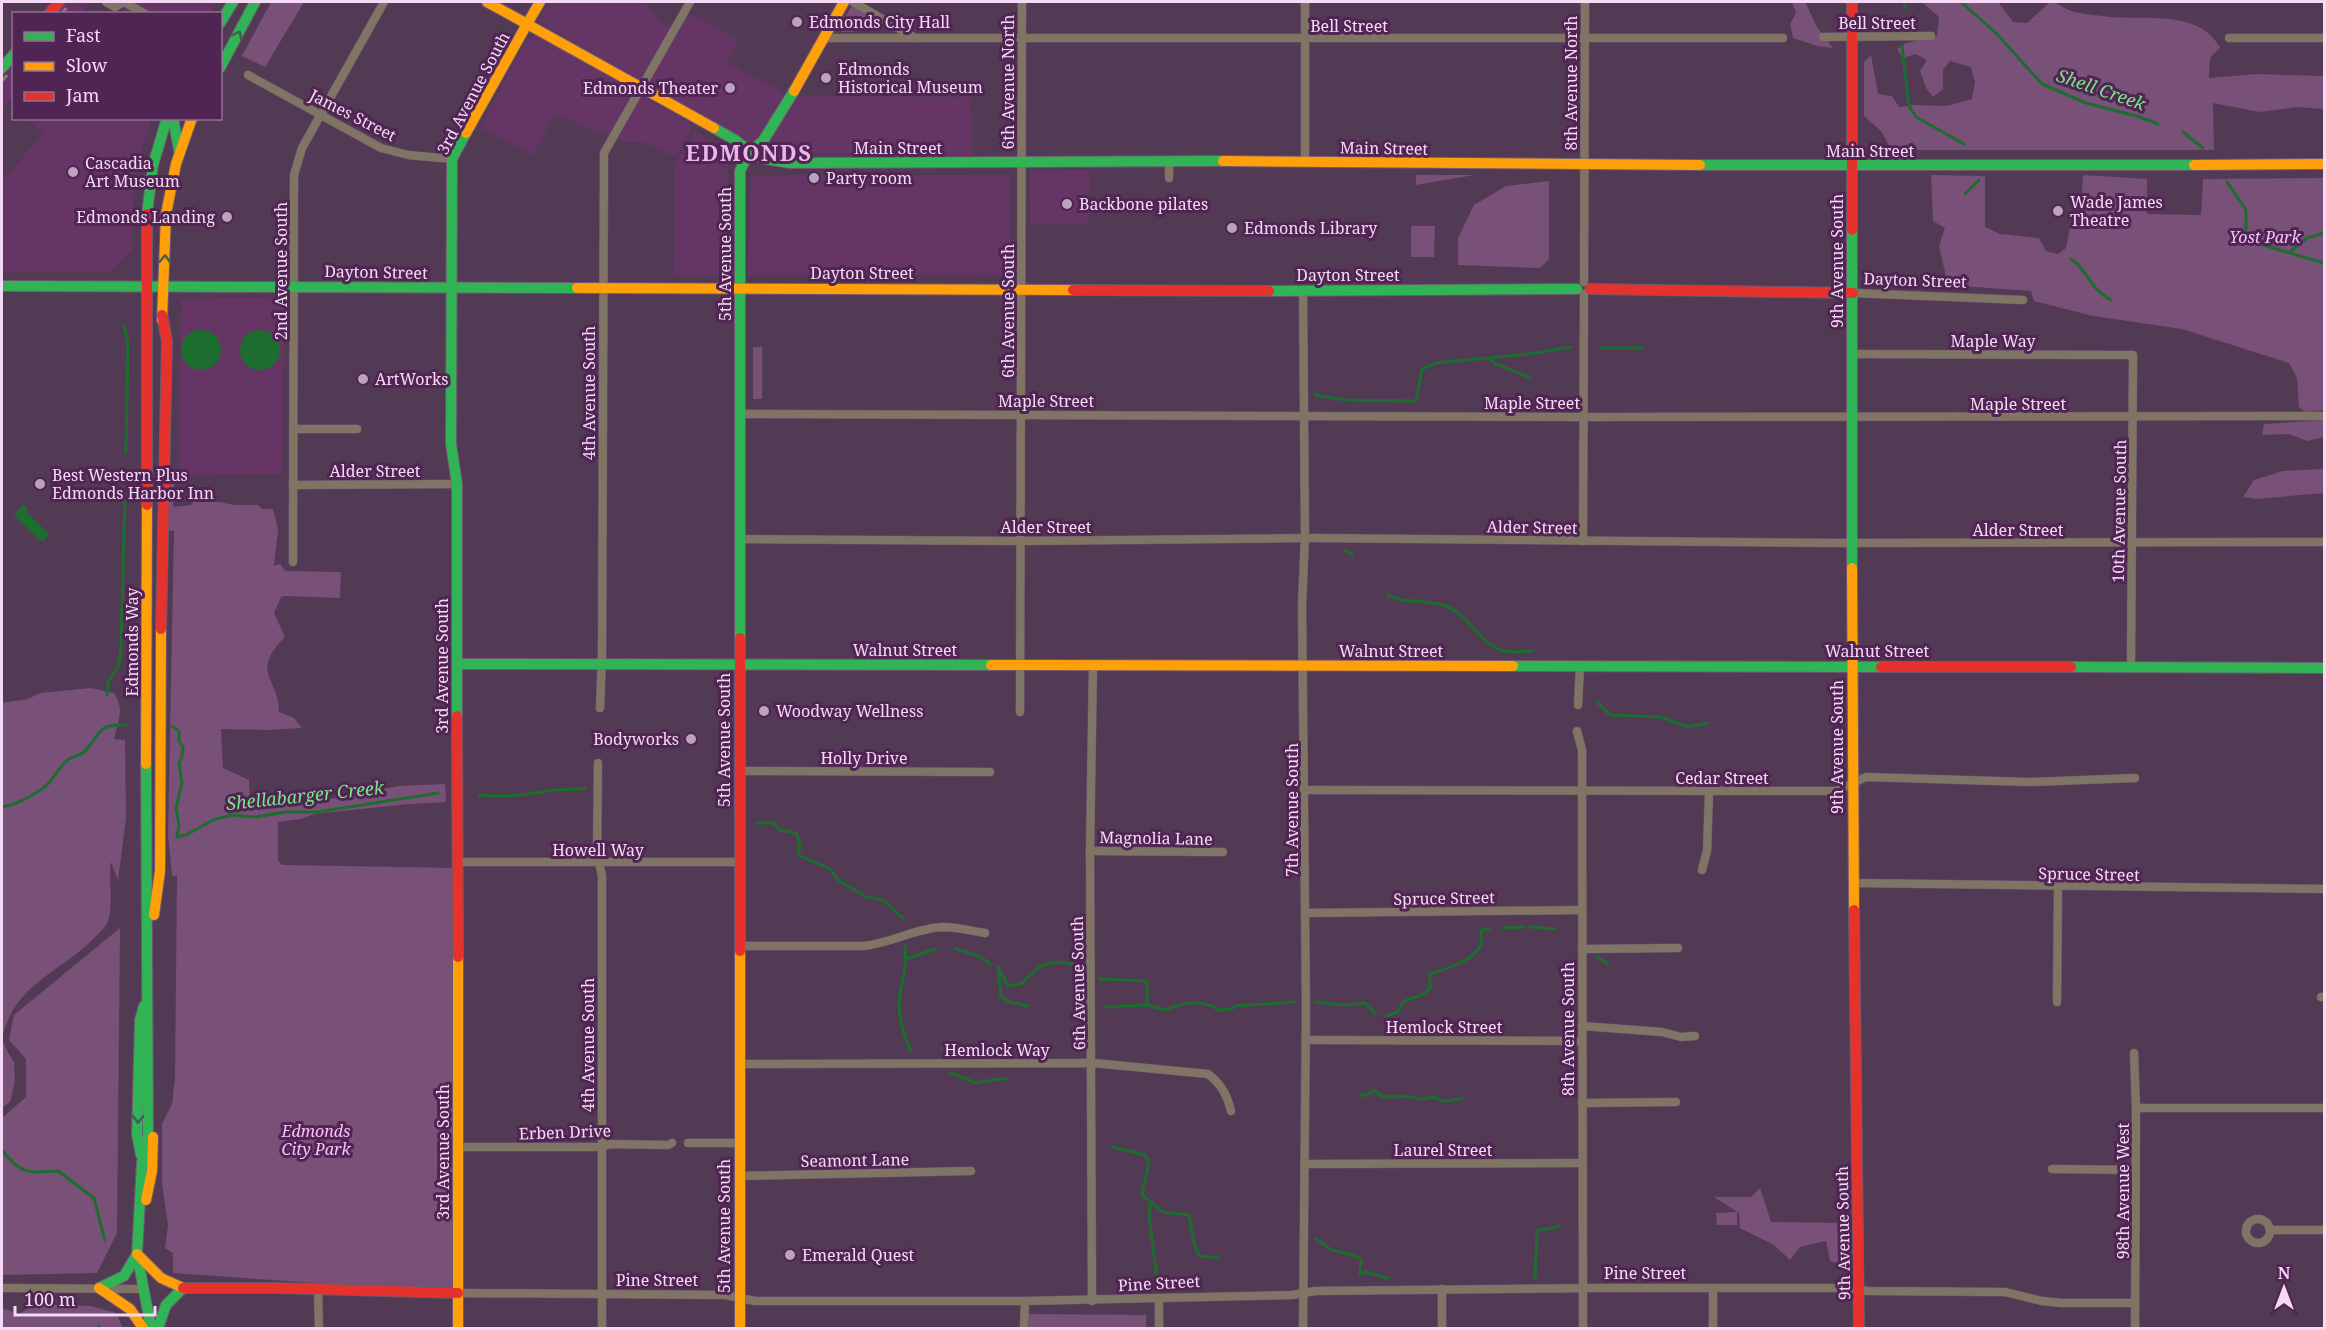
<svg xmlns="http://www.w3.org/2000/svg" width="2326" height="1330" font-family="'Noto Serif',serif">
<style>
.built{fill:#653566}
.green{fill:#785078}
.water{fill:#1c6e2f}
.lines{fill:none;stroke-linecap:round;stroke-linejoin:round}
.stream{stroke:#1c6e2f;stroke-width:3}
.street-casing{stroke:#6e586f;stroke-width:9}
.fast-casing{stroke:#6e586f;stroke-width:12}
.slow-casing{stroke:#6e586f;stroke-width:12}
.jam-casing{stroke:#6e586f;stroke-width:12}
.street{stroke:#807465;stroke-width:8}
.fast{stroke:#30b455;stroke-width:10}
.slow{stroke:#ff9f0a;stroke-width:10}
.jam{stroke:#e5322d;stroke-width:10}
.rail{stroke:#857779;stroke-width:3;stroke-dasharray:8 8;stroke-linecap:butt}
.oneway{stroke:#445e54}
.poi-dot{fill:#bda2bd;stroke:#512553;stroke-width:2}
.labels{text-anchor:middle;stroke-width:6;stroke-linejoin:round;paint-order:stroke}
.poi-label{font-size:16px;fill:#f6daf5;stroke:#512553;text-anchor:start}
.street-label{font-size:16px;fill:#f6daf5;stroke:#512553}
.park-label{font-size:16px;font-style:italic;fill:#fcc2fc;stroke:#512553}
.water-label{font-size:18px;font-style:italic;fill:#78e585;stroke:#512553}
.district-label{font-size:22px;font-weight:bold;letter-spacing:1.5px;fill:#ecb6ec;stroke:#512553}
</style>
<rect width="100%" height="100%" fill="#523a54"/>
<g class="built">
<polygon points="66,2 91,2 80,13 55,14"/>
<polygon points="130,2 217,2 210,13 121,14"/>
<polygon points="549,2 644,2 664,27 690,14 739,40 726,62 780,91 785,96 971,97 972,155 763,153 538,21"/>
<polygon points="537,35 690,124 693,127 675,157 642,142 626,142 602,134 555,114 533,155 479,128 528,38"/>
<polygon points="13,60 13,97 2,108 2,73"/>
<polygon points="28,119 152,119 140,154 133,188 132,249 110,272 2,272 2,181 43,134"/>
<polygon points="695,131 728,151 728,276 674,276 675,164"/>
<polygon points="1089,170 1089,223 1030,223 1030,171"/>
<polygon points="751,175 1010,175 1011,275 748,275"/>
<polygon points="284,297 282,474 179,475 181,299"/>
</g>
<g class="green">
<polygon points="271,2 304,2 265,67 242,56"/>
<polygon points="1792,2 1805,2 1817,27 1833,48 1817,46 1793,38 1790,24 1796,13"/>
<path d="M1922,2H1998L2013,22L2027,23L2050,2C2058,2 2063,8 2071,11C2081,14 2093,15 2103,16C2142,22 2196,7 2220,47L2210,58L2209,78L2256,74L2324,76V109L2298,107L2260,112L2213,103L2214,150H1891L1882,132L1864,116V62L1871,55L1878,94L1892,96L1899,107L1913,105L1947,106L1972,99L1975,82L1971,67L1950,61L1943,70V89L1933,97L1926,88L1920,71L1927,60L1916,54L1903,58L1897,49L1906,43L1937,36L1939,17Z"/>
<polygon points="852,5 881,21 881,30 842,32 839,29"/>
<polygon points="1416,175 1474,175 1416,185"/>
<polygon points="1931,175 1985,176 1985,227 2000,234 2039,238 2046,251 2058,254 2066,248 2074,205 2082,194 2083,175 2147,179 2147,214 2201,215 2203,179 2324,178 2324,410 2305,412 2299,407 2297,378 2289,363 2182,329 2093,316 2034,301 2031,291 1948,285 1939,246 1945,228 1933,221"/>
<polygon points="1549,181 1549,259 1540,268 1458,265 1458,238 1474,205 1506,186"/>
<polygon points="1411,226 1435,226 1434,257 1411,257"/>
<rect x="753" y="347" width="9" height="52"/>
<polygon points="2324,420 2324,437 2307,441 2289,434 2262,435 2264,424"/>
<polygon points="2324,469 2324,493 2256,499 2243,497 2254,480 2283,471"/>
<path d="M175,473L173,507L191,505L196,498L235,505H258L262,509H273L278,530L274,566L280,564L285,571L341,572L340,598L284,596L281,597L274,613L285,637C249,673 279,677 279,712L294,718L302,728L269,730L221,729L223,768L249,780L250,805H283L342,797L399,786L445,784L446,802L409,804L314,814L301,819L278,822V861L282,865L457,868L458,1293L173,1273V1253L165,1248L168,1226L162,1183V1124L172,1104L175,1079L177,876H172L168,835L174,531L167,530L165,480Z"/>
<path d="M91,688L114,693C125,709 118,722 114,739L125,740L126,818L118,880L111,862C108,881 114,902 108,921C105,929 96,936 90,942C54,976 16,984 2,1037V703L28,699L40,693Z"/>
<polygon points="120,928 117,1233 97,1273 2,1275 2,1118 26,1097 26,1059 9,1040 14,1015"/>
<polygon points="2,1038 7,1051 14,1062 15,1082 10,1102 2,1108"/>
<polygon points="1760,1188 1771,1222 1840,1223 1840,1264 1830,1261 1826,1241 1800,1247 1790,1260 1774,1245 1740,1228 1739,1213 1714,1197 1751,1197"/>
<polygon points="1737,1212 1737,1225 1717,1225 1716,1213"/>
<polygon points="36,1304 91,1306 116,1313 123,1328 2,1328 2,1308 19,1314"/>
<polygon points="1029,1314 1146,1315 1146,1328 1029,1328"/>
</g>
<g class="water">
<circle cx="260" cy="350" r="20"/>
<circle cx="201" cy="350" r="20"/>
<polygon points="23,505 27,507 26,512 49,534 45,540 40,541 14,515"/>
</g>
<g class="lines">
<g class="stream">
<polyline points="1904,2 1905,7"/>
<polyline points="1961,2 1996,33 2042,84 2086,103 2140,117 2158,124"/>
<polyline points="1902,46 1909,106 1916,117 1964,144"/>
<polyline points="2183,132 2203,148"/>
<polyline points="2227,182 2246,210 2246,240 2324,263"/>
<polyline points="1965,194 1979,180"/>
<polyline points="2290,252 2307,238 2324,233"/>
<path d="M2071,259C2091,273 2089,289 2111,300"/>
<polyline points="124,325 128,344 126,452"/>
<polyline points="1600,348 1643,348"/>
<polyline points="1489,359 1496,364 1531,378"/>
<polyline points="1315,395 1346,400 1416,401 1422,369 1436,363 1529,354 1571,347"/>
<polyline points="1345,550 1353,555"/>
<path d="M1387,595C1404,604 1427,599 1446,606C1469,614 1480,645 1504,651C1513,653 1524,651 1532,651"/>
<polyline points="107,695 108,682 119,665 121,649 125,496"/>
<polyline points="1597,702 1610,715 1660,717 1688,727 1707,723"/>
<polyline points="172,726 179,731 179,742 183,746 182,757 179,763 182,783 176,808 179,825 177,837 186,835 213,820 231,815 255,817 286,812 317,812 438,793"/>
<path d="M479,795C504,797 521,796 546,791C559,788 572,791 585,788"/>
<path d="M2,807C16,805 37,794 48,784C56,775 59,766 69,759C75,756 82,755 86,750C102,732 97,724 126,725"/>
<polyline points="757,823 773,823 780,830 796,833 800,844 798,855 830,869 838,880 866,897 883,900 903,918"/>
<polyline points="1530,927 1555,929"/>
<polyline points="1503,928 1524,927"/>
<path d="M905,946C907,963 903,978 900,994C897,1013 903,1035 911,1051"/>
<path d="M955,948C968,954 981,954 991,965"/>
<polyline points="1597,957 1608,964"/>
<polyline points="906,959 935,949"/>
<path d="M998,967L1007,984L1012,986L1023,983C1027,976 1031,975 1037,969C1052,959 1064,962 1081,966"/>
<polyline points="998,968 1001,997 1010,1002 1028,1006"/>
<polyline points="1099,979 1147,981 1147,1005"/>
<polyline points="1315,1002 1344,1005 1365,1003 1376,1015"/>
<path d="M1105,1007L1147,1005L1165,1010C1180,1003 1204,998 1218,1010L1231,1009L1236,1006L1294,1002"/>
<path d="M1386,1016L1398,1012L1404,1001L1422,995L1430,988V973C1444,971 1476,959 1481,945C1483,941 1481,935 1481,930L1489,929"/>
<polyline points="951,1073 976,1083 1006,1078"/>
<path d="M1361,1094L1365,1096L1374,1090L1381,1096L1390,1097L1404,1096L1421,1099L1435,1097C1443,1104 1453,1100 1463,1098"/>
<polyline points="1113,1147 1145,1155 1149,1162 1142,1195 1151,1202 1149,1214 1158,1287"/>
<path d="M2,1150C21,1175 28,1173 58,1171L94,1198L105,1241"/>
<path d="M1152,1203L1163,1212L1189,1215C1193,1230 1191,1243 1200,1256L1219,1258"/>
<path d="M1316,1239C1322,1242 1326,1247 1332,1250C1342,1254 1353,1252 1361,1260L1360,1274L1366,1272L1388,1278"/>
<polyline points="1535,1278 1537,1231 1560,1226"/>
<polyline points="99,1326 99,1328"/>
</g>
<defs>
<g id="street">
<polyline points="106,2 115,7 123,2"/>
<polyline points="124,2 145,14"/>
<polyline points="853,2 915,38"/>
<polyline points="1823,37 1931,36"/>
<polyline points="824,38 1783,38"/>
<polyline points="2229,38 2324,38"/>
<polyline points="248,75 381,148 408,155 452,159"/>
<polyline points="1305,161 1305,2"/>
<polyline points="1169,178 1169,163"/>
<polyline points="1584,282 1585,2"/>
<polyline points="1853,293 2023,300"/>
<polyline points="1852,354 2133,355 2131,667"/>
<polyline points="739,414 1574,417 2324,416"/>
<polyline points="293,429 357,429"/>
<polyline points="293,485 457,484"/>
<polyline points="739,539 1022,541 1310,538 1840,543 2324,542"/>
<polyline points="1583,541 1584,294"/>
<polyline points="293,562 294,175 302,148 384,2"/>
<polyline points="1578,705 1580,666"/>
<polyline points="600,708 602,655 604,153 690,2"/>
<polyline points="1020,712 1022,2"/>
<polyline points="1577,731 1582,750 1583,1328"/>
<polyline points="598,763 597,853 602,876 602,1328"/>
<polyline points="739,771 990,772"/>
<polyline points="1305,790 1836,791 1866,777 2029,782 2135,778"/>
<polyline points="1090,851 1223,852"/>
<polyline points="458,862 739,862"/>
<polyline points="1702,870 1707,851 1709,792"/>
<polyline points="1853,883 2324,889"/>
<polyline points="1306,913 1582,910"/>
<path d="M739,946H864C891,943 916,928 943,927C957,927 972,931 985,933"/>
<polyline points="1582,949 1678,948"/>
<polyline points="2321,997 2324,997"/>
<polyline points="2057,1002 2058,887"/>
<polyline points="1582,1026 1662,1032 1681,1037 1695,1036"/>
<polyline points="1306,1040 1582,1041"/>
<polyline points="2134,1053 2136,1108 2135,1328"/>
<path d="M739,1064L1093,1063L1208,1074C1222,1085 1227,1095 1231,1111"/>
<polyline points="1582,1103 1676,1102"/>
<polyline points="2136,1108 2324,1108"/>
<polyline points="688,1143 739,1143"/>
<polyline points="458,1147 602,1147 610,1144 668,1145 672,1143"/>
<polyline points="1305,1164 1582,1163"/>
<polyline points="2052,1169 2136,1170"/>
<polyline points="740,1176 971,1171"/>
<circle cx="2258" cy="1231" r="12"/>
<polyline points="2270,1230 2324,1230"/>
<polyline points="2,1288 142,1289"/>
<polyline points="1713,1288 1713,1328"/>
<polyline points="318,1290 319,1328"/>
<polyline points="458,1293 726,1295 755,1301 1025,1301 1292,1295 1315,1291 1593,1288 1845,1288 1868,1291 2005,1292 2042,1301 2062,1303 2135,1303"/>
<polyline points="1159,1298 1159,1328"/>
<polyline points="1092,1301 1090,851 1093,664"/>
<polyline points="1024,1328 1025,1301"/>
<polyline points="1303,1328 1306,1010 1302,603 1305,538 1303,291"/>
<polyline points="1442,1328 1442,1289"/>
</g>
<g id="fast">
<polyline points="220,23 233,2"/>
<polyline points="2,68 14,54"/>
<polyline points="220,68 255,2"/>
<polyline points="173,118 179,150"/>
<polyline points="714,128 735,140 754,155 766,159 790,163 1223,161"/>
<polyline points="1700,165 2194,165"/>
<polyline points="147,214 153,165 167,118"/>
<polyline points="1852,230 1852,568"/>
<polyline points="2,286 577,288"/>
<polyline points="1269,291 1577,289"/>
<polyline points="740,638 740,171 748,154 763,141 794,91"/>
<polyline points="457,664 991,665"/>
<polyline points="1513,666 1881,667"/>
<polyline points="2071,667 2324,668"/>
<polyline points="457,716 457,484 451,444 452,159 466,133"/>
<polyline points="146,764 148,1136 142,1162 137,1254 151,1328"/>
<polyline points="141,1155 137,1135 140,1020 144,1006"/>
<polyline points="99,1288 124,1276 137,1254"/>
<polyline points="158,1328 166,1305 183,1288"/>
</g>
<g id="slow">
<polyline points="487,2 527,24 540,2"/>
<polyline points="794,91 844,2"/>
<polyline points="466,133 527,24 714,128"/>
<polyline points="1223,161 1700,165"/>
<polyline points="2194,165 2324,164"/>
<polyline points="577,288 1073,290"/>
<polyline points="162,320 166,214 176,164 192,118"/>
<polyline points="1852,568 1854,910"/>
<polyline points="991,665 1513,666"/>
<polyline points="146,764 147,505"/>
<polyline points="154,915 160,871 161,629"/>
<polyline points="740,951 740,1328"/>
<polyline points="458,957 458,1328"/>
<polyline points="146,1200 152,1171 153,1137"/>
<polyline points="137,1254 161,1278 183,1288"/>
<polyline points="99,1288 130,1309 143,1328"/>
</g>
<g id="jam">
<polyline points="1852,2 1852,230"/>
<polyline points="49,14 59,2"/>
<polyline points="1590,289 1853,293"/>
<polyline points="1073,290 1269,291"/>
<polyline points="147,505 147,214"/>
<polyline points="161,629 167,341 162,315"/>
<polyline points="740,638 740,951"/>
<polyline points="1881,667 2071,667"/>
<polyline points="457,716 458,957"/>
<polyline points="1854,910 1859,1328"/>
<polyline points="183,1288 277,1288 458,1293"/>
</g>
</defs>
<use href="#street" class="street-casing"/>
<use href="#fast" class="fast-casing"/>
<use href="#slow" class="slow-casing"/>
<use href="#jam" class="jam-casing"/>
<use href="#street" class="street"/>
<use href="#fast" class="fast"/>
<use href="#slow" class="slow"/>
<use href="#jam" class="jam"/>
<g class="rail">
<polyline points="61,14 72,2"/>
<polyline points="2,81 14,67"/>
</g>
</g>
<defs><path id="oneway-chevron" d="M-2-3.5L2.5 0L-2 3.5" fill="none" stroke-width="1.6" stroke-linecap="round" stroke-linejoin="round" transform="scale(1.5)"/></defs>
<g class="oneway">
<use href="#oneway-chevron" transform="translate(238 35) rotate(-63)"/>
<use href="#oneway-chevron" transform="translate(165 259) rotate(-88)"/>
<use href="#oneway-chevron" transform="translate(138 1119) rotate(92)"/>
</g>
<g class="poi-dot">
<circle cx="797" cy="22" r="6"/>
<circle cx="826" cy="78" r="6"/>
<circle cx="730" cy="88" r="6"/>
<circle cx="73" cy="172" r="6"/>
<circle cx="814" cy="178" r="6"/>
<circle cx="1067" cy="204" r="6"/>
<circle cx="2058" cy="211" r="6"/>
<circle cx="227" cy="217" r="6"/>
<circle cx="1232" cy="228" r="6"/>
<circle cx="363" cy="379" r="6"/>
<circle cx="40" cy="484" r="6"/>
<circle cx="764" cy="711" r="6"/>
<circle cx="691" cy="739" r="6"/>
<circle cx="790" cy="1255" r="6"/>
</g>
<g class="labels">
<g class="poi-label">
<text x="809" y="28">Edmonds City Hall</text>
<text x="838" y="75">Edmonds<tspan x="838" dy="18">Historical Museum</tspan></text>
<text x="718" y="94" text-anchor="end">Edmonds Theater</text>
<text x="85" y="169">Cascadia<tspan x="85" dy="18">Art Museum</tspan></text>
<text x="826" y="184">Party room</text>
<text x="2070" y="208">Wade James<tspan x="2070" dy="18">Theatre</tspan></text>
<text x="1079" y="210">Backbone pilates</text>
<text x="215" y="223" text-anchor="end">Edmonds Landing</text>
<text x="1244" y="234">Edmonds Library</text>
<text x="375" y="385">ArtWorks</text>
<text x="52" y="481">Best Western Plus<tspan x="52" dy="18">Edmonds Harbor Inn</tspan></text>
<text x="776" y="717">Woodway Wellness</text>
<text x="679" y="745" text-anchor="end">Bodyworks</text>
<text x="802" y="1261">Emerald Quest</text>
</g>
<g class="street-label">
<text x="1877" y="29">Bell Street</text>
<text x="1349" y="32">Bell Street</text>
<text transform="translate(1008 82) rotate(-90)" y="6">6th Avenue North</text>
<text transform="translate(1571 83) rotate(-90)" y="6">8th Avenue North</text>
<text transform="translate(473 93) rotate(-62)" y="6">3rd Avenue South</text>
<text transform="translate(353 115) rotate(27)" y="6">James Street</text>
<text x="898" y="154">Main Street</text>
<text transform="translate(1384 148) rotate(1)" y="6">Main Street</text>
<text x="1870" y="157">Main Street</text>
<text transform="translate(725 254) rotate(-90)" y="6">5th Avenue South</text>
<text transform="translate(1837 261) rotate(-90)" y="6">9th Avenue South</text>
<text transform="translate(281 271) rotate(-90)" y="6">2nd Avenue South</text>
<text transform="translate(376 272) rotate(1)" y="6">Dayton Street</text>
<text x="862" y="279">Dayton Street</text>
<text x="1348" y="281">Dayton Street</text>
<text transform="translate(1915 280) rotate(2)" y="6">Dayton Street</text>
<text transform="translate(1008 311) rotate(-90)" y="6">6th Avenue South</text>
<text x="1993" y="347">Maple Way</text>
<text transform="translate(589 393) rotate(-90)" y="6">4th Avenue South</text>
<text x="1046" y="407">Maple Street</text>
<text x="1532" y="409">Maple Street</text>
<text x="2018" y="410">Maple Street</text>
<text x="375" y="477">Alder Street</text>
<text transform="translate(2119 511) rotate(-89)" y="6">10th Avenue South</text>
<text x="1046" y="533">Alder Street</text>
<text transform="translate(1532 527) rotate(1)" y="6">Alder Street</text>
<text x="2018" y="536">Alder Street</text>
<text transform="translate(132 642) rotate(-90)" y="6">Edmonds Way</text>
<text x="905" y="656">Walnut Street</text>
<text x="1391" y="657">Walnut Street</text>
<text x="1877" y="657">Walnut Street</text>
<text transform="translate(442 666) rotate(-90)" y="6">3rd Avenue South</text>
<text transform="translate(724 740) rotate(-90)" y="6">5th Avenue South</text>
<text transform="translate(1837 747) rotate(-90)" y="6">9th Avenue South</text>
<text x="864" y="764">Holly Drive</text>
<text x="1722" y="784">Cedar Street</text>
<text transform="translate(1292 810) rotate(-90)" y="6">7th Avenue South</text>
<text transform="translate(1156 838) rotate(1)" y="6">Magnolia Lane</text>
<text x="598" y="856">Howell Way</text>
<text transform="translate(2089 874) rotate(1)" y="6">Spruce Street</text>
<text transform="translate(1444 898) rotate(-1)" y="6">Spruce Street</text>
<text transform="translate(1078 983) rotate(-91)" y="6">6th Avenue South</text>
<text x="1444" y="1033">Hemlock Street</text>
<text transform="translate(1568 1029) rotate(-90)" y="6">8th Avenue South</text>
<text transform="translate(588 1045) rotate(-90)" y="6">4th Avenue South</text>
<text x="997" y="1056">Hemlock Way</text>
<text transform="translate(565 1132) rotate(-2)" y="6">Erben Drive</text>
<text x="1443" y="1156">Laurel Street</text>
<text transform="translate(443 1152) rotate(-90)" y="6">3rd Avenue South</text>
<text transform="translate(855 1160) rotate(-1)" y="6">Seamont Lane</text>
<text transform="translate(2123 1191) rotate(-90)" y="6">98th Avenue West</text>
<text transform="translate(724 1226) rotate(-90)" y="6">5th Avenue South</text>
<text transform="translate(1843 1233) rotate(-91)" y="6">9th Avenue South</text>
<text x="1645" y="1279">Pine Street</text>
<text x="657" y="1286">Pine Street</text>
<text transform="translate(1159 1283) rotate(-3)" y="6">Pine Street</text>
</g>
<g class="park-label">
<text x="2265" y="243">Yost Park</text>
<text x="316" y="1137">Edmonds<tspan x="316" dy="18">City Park</tspan></text>
</g>
<g class="water-label">
<text transform="translate(2101 90) rotate(19)" y="6">Shell Creek</text>
<text transform="translate(305 796) rotate(-6)" y="6">Shellabarger Creek</text>
</g>
<g class="district-label">
<text x="749" y="161">EDMONDS</text>
</g>
</g>
<rect width="2326" height="1330" fill="none" stroke="#f6daf5" stroke-width="6"/>
<rect x="12" y="12" width="210" height="108" fill="#512553" stroke="#936d94" stroke-width="1.5"/>
<rect x="24" y="32" width="30" height="9" fill="#30b455" stroke="#936d94" stroke-width="1.5"/>
<text x="66" y="42" font-size="18" fill="#f6daf5">Fast</text>
<rect x="24" y="62" width="30" height="9" fill="#ff9f0a" stroke="#936d94" stroke-width="1.5"/>
<text x="66" y="72" font-size="18" fill="#f6daf5">Slow</text>
<rect x="24" y="92" width="30" height="9" fill="#e5322d" stroke="#936d94" stroke-width="1.5"/>
<text x="66" y="102" font-size="18" fill="#f6daf5">Jam</text>
<g transform="translate(2284 1288)" stroke="#512553" stroke-width="4.5" paint-order="stroke">
<path d="M0-4.5L10 22L0 15L-10 22Z" fill="#f6daf5"/>
<text y="-9" font-size="16" font-weight="bold" text-anchor="middle" fill="#f6daf5">N</text>
</g>
<path d="M15 1306v9h140v-9" fill="none" stroke="#f6daf5" stroke-width="3"/>
<text x="24" y="1306" font-size="18" fill="#f6daf5" stroke="#512553" stroke-width="4.5" paint-order="stroke">100 m</text>
</svg>
